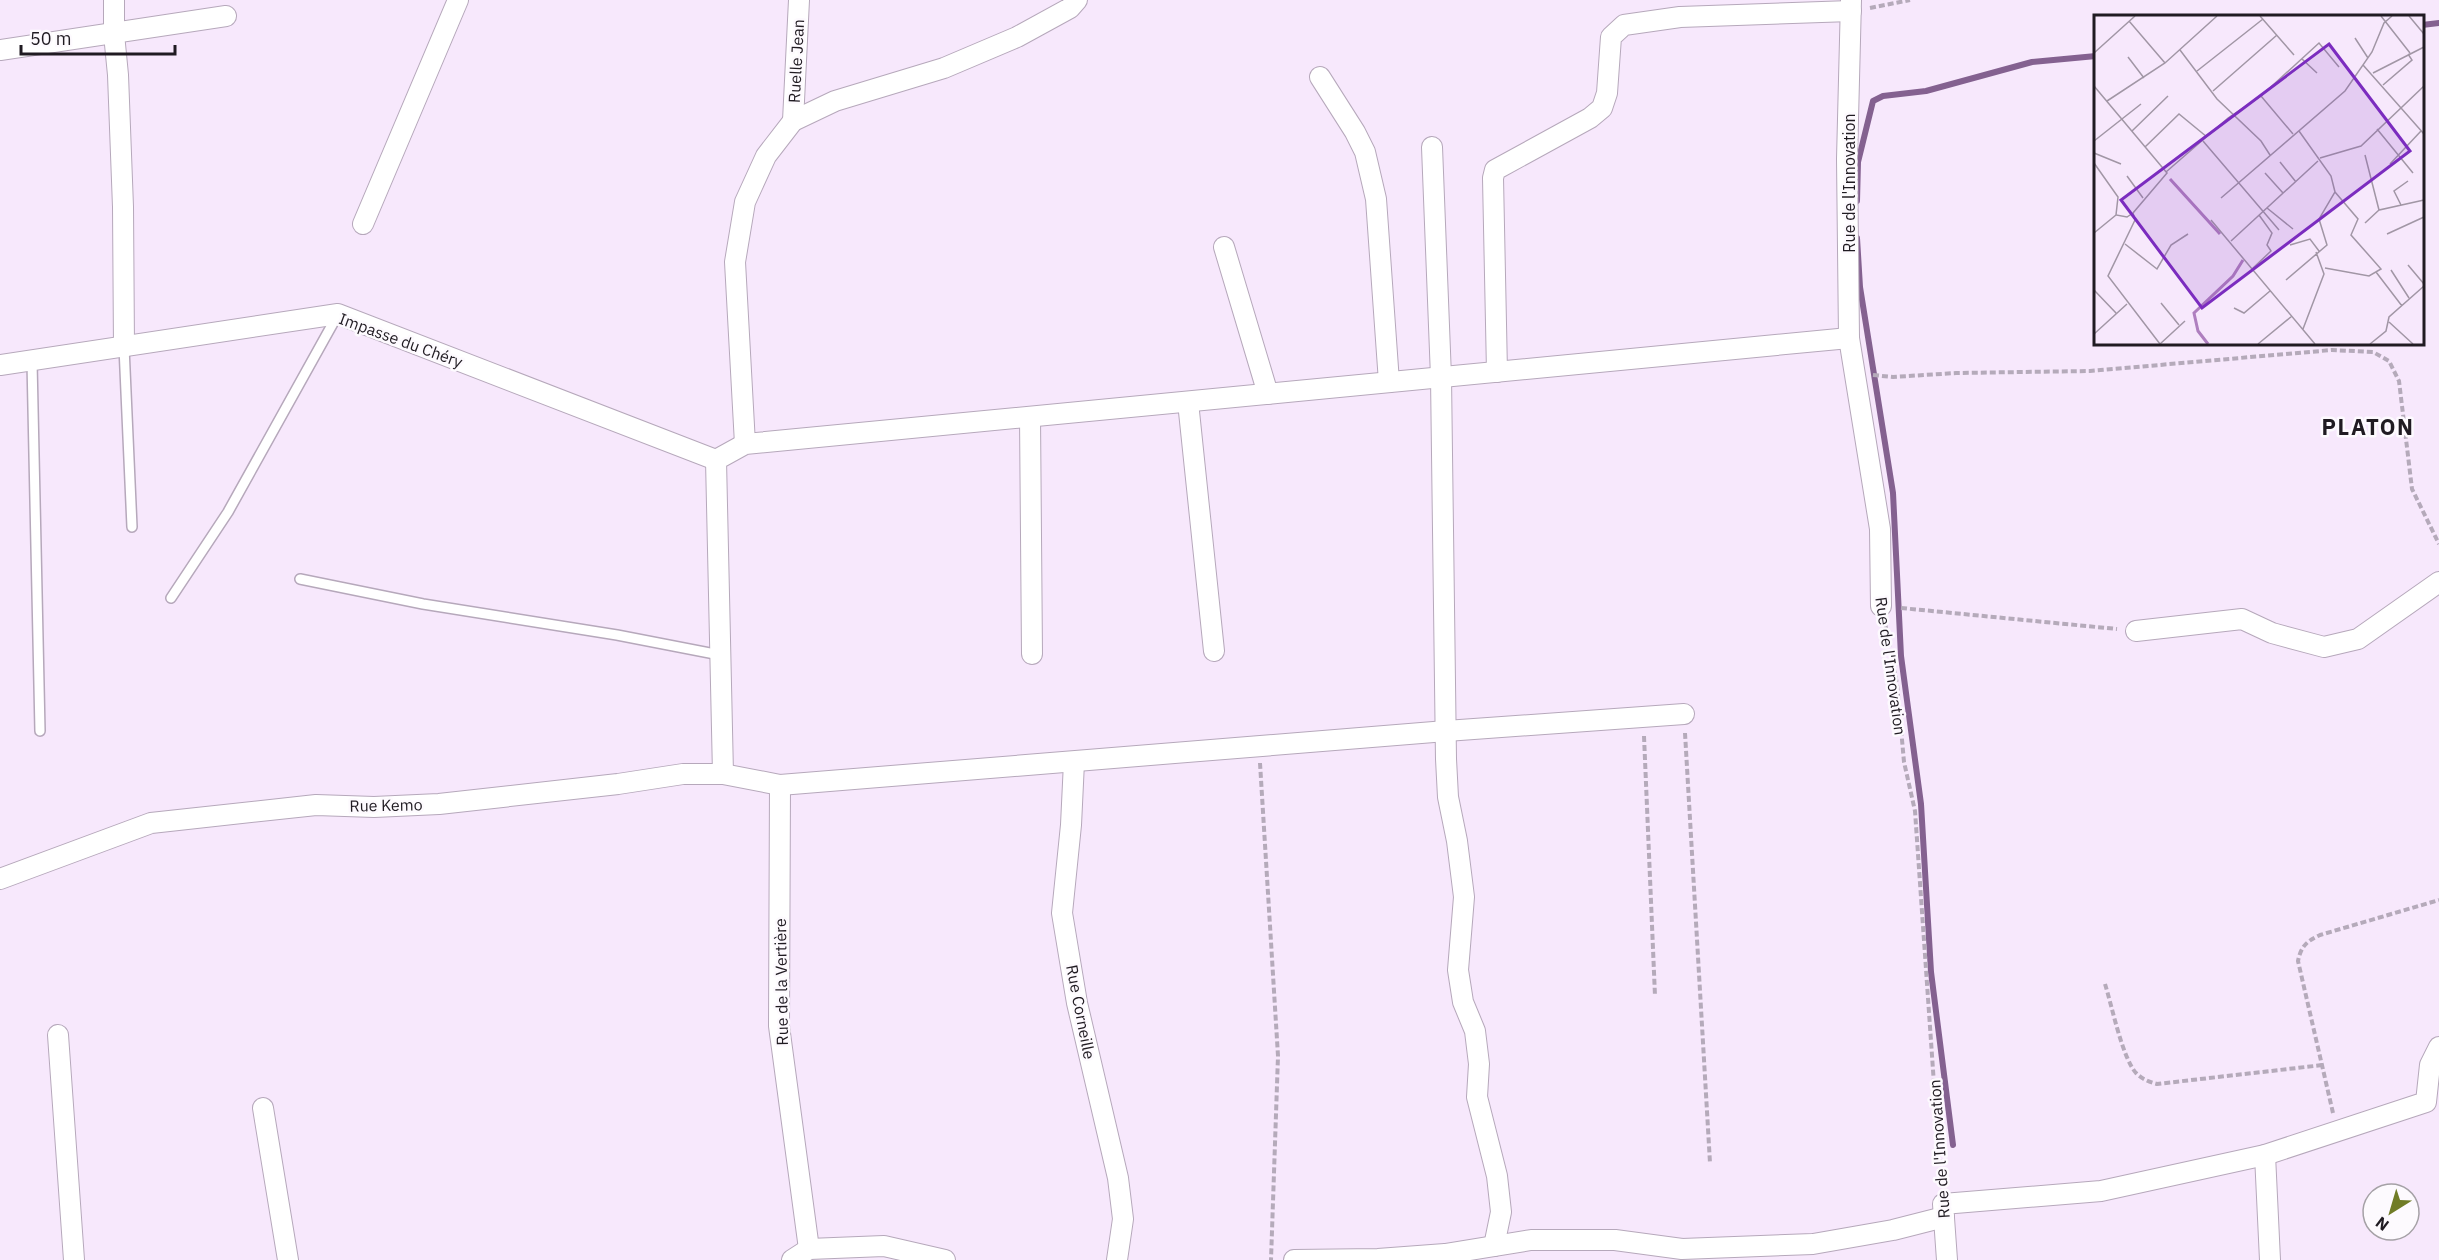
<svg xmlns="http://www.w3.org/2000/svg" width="2439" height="1260" font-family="'IBM Plex Sans',sans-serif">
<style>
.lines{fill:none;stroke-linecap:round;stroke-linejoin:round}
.stream{stroke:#846190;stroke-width:6}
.service-casing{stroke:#b6a8bb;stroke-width:12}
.minor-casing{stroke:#b6a8bb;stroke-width:22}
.path{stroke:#b5aaba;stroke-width:4;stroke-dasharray:6 3;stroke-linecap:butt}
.service{stroke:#fff;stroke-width:9}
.minor{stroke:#fff;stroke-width:20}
.labels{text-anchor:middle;stroke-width:5;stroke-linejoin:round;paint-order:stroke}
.street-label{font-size:16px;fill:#201b22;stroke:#fdfafe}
.district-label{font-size:22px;font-weight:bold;letter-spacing:1.5px;fill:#201b22;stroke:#fdfafe}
.inset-river{fill:none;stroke:#af7fbf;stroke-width:3}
.inset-road{fill:none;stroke:#a196a5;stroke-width:1.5}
.view{fill:#7b2cbf;fill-opacity:0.15;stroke:#7b2cbf;stroke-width:3}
.inset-edge{fill:none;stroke:#201b22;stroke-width:3}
</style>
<rect width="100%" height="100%" fill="#f7e8fc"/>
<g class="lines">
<g class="stream">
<polyline points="2422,25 2439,23"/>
<polyline points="1857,201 1858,162 1873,101 1883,96 1926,91 2032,62 2096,56"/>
<polyline points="1857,238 1860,287 1893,493 1901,656 1921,804 1931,972 1953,1145"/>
</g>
<defs>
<g id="service">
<polyline points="124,347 132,527"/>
<polyline points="32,362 40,731"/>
<polyline points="300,579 423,604 617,635 720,655"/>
<polyline points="171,598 228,512 337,316"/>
</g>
<g id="minor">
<polyline points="114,0 114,34 118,75 123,207 124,347"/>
<polyline points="1851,0 1847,159 1849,338 1880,529 1881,606"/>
<polyline points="0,50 226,16"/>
<polyline points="1320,77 1355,132 1365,152 1376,199 1389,382"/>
<polyline points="793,121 799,0"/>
<polyline points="1432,147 1441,377 1446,759 1448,797 1457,841 1464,897 1458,970 1463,1002 1475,1031 1479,1064 1477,1097 1497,1176 1501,1212 1494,1246"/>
<polyline points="363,224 458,0"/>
<polyline points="1224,247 1268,394"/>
<polyline points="0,365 338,314 716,460"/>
<polyline points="1497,372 1493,178 1495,170 1590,118 1602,108 1607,93 1611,37 1624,25 1680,17 1851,11"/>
<polyline points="1188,402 1214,651"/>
<polyline points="1030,417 1032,654"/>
<polyline points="745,444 735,262 745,202 766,156 793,121 835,101 944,68 1017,37 1070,8 1077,0"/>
<polyline points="2136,631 2242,619 2272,633 2324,647 2358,639 2439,582"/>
<polyline points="1074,762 1071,825 1062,913 1077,1003 1118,1178 1123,1219 1117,1260"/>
<polyline points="723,774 716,460 745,444 1849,338"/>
<polyline points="780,785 779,1026 809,1249"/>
<polyline points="0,879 151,823 316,805 374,807 439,804 618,784 683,774 723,774 780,785 1446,731 1684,714"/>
<polyline points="58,1035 74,1260"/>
<polyline points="263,1108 288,1260"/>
<polyline points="2265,1155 2270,1260"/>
<polyline points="792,1260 809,1249 884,1246 945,1260"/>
<polyline points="1294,1260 1378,1259 1445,1254 1531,1240 1615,1240 1682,1249 1813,1244 1893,1230 1944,1217"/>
<polyline points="1947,1260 1943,1204 2101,1191 2265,1155 2426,1102 2430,1065 2439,1047"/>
</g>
</defs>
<use href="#service" class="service-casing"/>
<use href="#minor" class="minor-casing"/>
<g class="path">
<polyline points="1870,8 1910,0"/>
<polyline points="1873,375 1893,377 1956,373 2090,371 2332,350 2373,352 2389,361 2399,381 2412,489 2439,544"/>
<polyline points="1901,608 2117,629"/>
<polyline points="1885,623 1897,684 1904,762 1915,811 1941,1185"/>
<polyline points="1685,733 1710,1163"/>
<polyline points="1644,736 1655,996"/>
<polyline points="1260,763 1278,1056 1271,1260"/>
<path d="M2105,984C2112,1006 2122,1057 2136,1073C2142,1079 2149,1082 2157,1084L2323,1065"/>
<path d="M2333,1113L2298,961C2301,946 2307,941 2320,935L2439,900"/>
</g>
<use href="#service" class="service"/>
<use href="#minor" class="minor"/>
</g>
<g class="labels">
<g class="street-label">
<text transform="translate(796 61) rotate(-87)" y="6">Ruelle Jean</text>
<text transform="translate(1849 183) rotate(-90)" y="6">Rue de l'Innovation</text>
<text transform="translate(401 340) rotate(20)" y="6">Impasse du Chéry</text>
<text transform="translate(1891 666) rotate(82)" y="6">Rue de l'Innovation</text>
<text transform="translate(386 805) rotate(-1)" y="6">Rue Kemo</text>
<text transform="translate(781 982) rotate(-91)" y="6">Rue de la Vertière</text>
<text transform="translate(1081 1012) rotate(79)" y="6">Rue Corneille</text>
<text transform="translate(1939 1149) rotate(-94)" y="6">Rue de l'Innovation</text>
</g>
<g class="district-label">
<text x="2368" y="435">PLATON</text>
</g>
</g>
<g transform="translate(2094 15)">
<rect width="330" height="330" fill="#f7e8fc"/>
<path class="inset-river" d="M76,164L126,219M114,329L104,316L100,298L139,261L149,245"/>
<path class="inset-road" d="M166,1L200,40M287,1L316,38M315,1L330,19M35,6L71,48M261,23L274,43M86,35L123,84L167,126L176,140M0,38L41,1M34,42L50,63M208,44L223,58M269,50L330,119M103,56L169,4M279,58L330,32M289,70L318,45L314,39M0,71L73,158L39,198L41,205L14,261L66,329M119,76L183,20M167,81L199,119M13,86L71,48L123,1M283,114L319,158M38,116L74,81M0,126L47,89M109,126L185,215M51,132L85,99L113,122M0,138L27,149M271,140L285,195L330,185M226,143L267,131L330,71M186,147L202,167M0,148L24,182L22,200L33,202L39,198M296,149L327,116M72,157L134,103L167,81L225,28L245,52M171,158L189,178M33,161L49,183M127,183L251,76L278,37L290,8L298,1M307,190L300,176L314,166M173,193L199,214M117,205L221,329M271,208L285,195M0,218L22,200M293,219L330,202M137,226L224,146M31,229L63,254L77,230L94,219M196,230L216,224L225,236M314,250L330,269M231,253L275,261L287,254L257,220L264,204L241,177M158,254L177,236L173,230L178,218L165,200M297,255L315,283M282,257L308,291M192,265L233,230L225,204L241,177L237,161L205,116M0,275L22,298M67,288L85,310M140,293L150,298L176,276M295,307L319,329M209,314L230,259L222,237M0,319L33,289M66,329L91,306M164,329L198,301M276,329L292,316L295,302L330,271"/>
<path class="view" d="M235,29L316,136L108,293L27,185Z"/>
<rect width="330" height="330" class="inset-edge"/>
</g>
<g transform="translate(2391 1212) rotate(217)"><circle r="28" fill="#fdfafe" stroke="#a5a1a6" stroke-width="1.5"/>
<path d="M0-4.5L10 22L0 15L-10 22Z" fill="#707c27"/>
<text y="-9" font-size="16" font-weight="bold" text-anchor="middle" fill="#201b22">N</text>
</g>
<path d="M21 45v9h154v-9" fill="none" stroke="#201b22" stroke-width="3"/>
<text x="30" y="45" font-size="18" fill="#201b22" stroke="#fdfafe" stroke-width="4.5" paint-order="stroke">50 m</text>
</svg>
